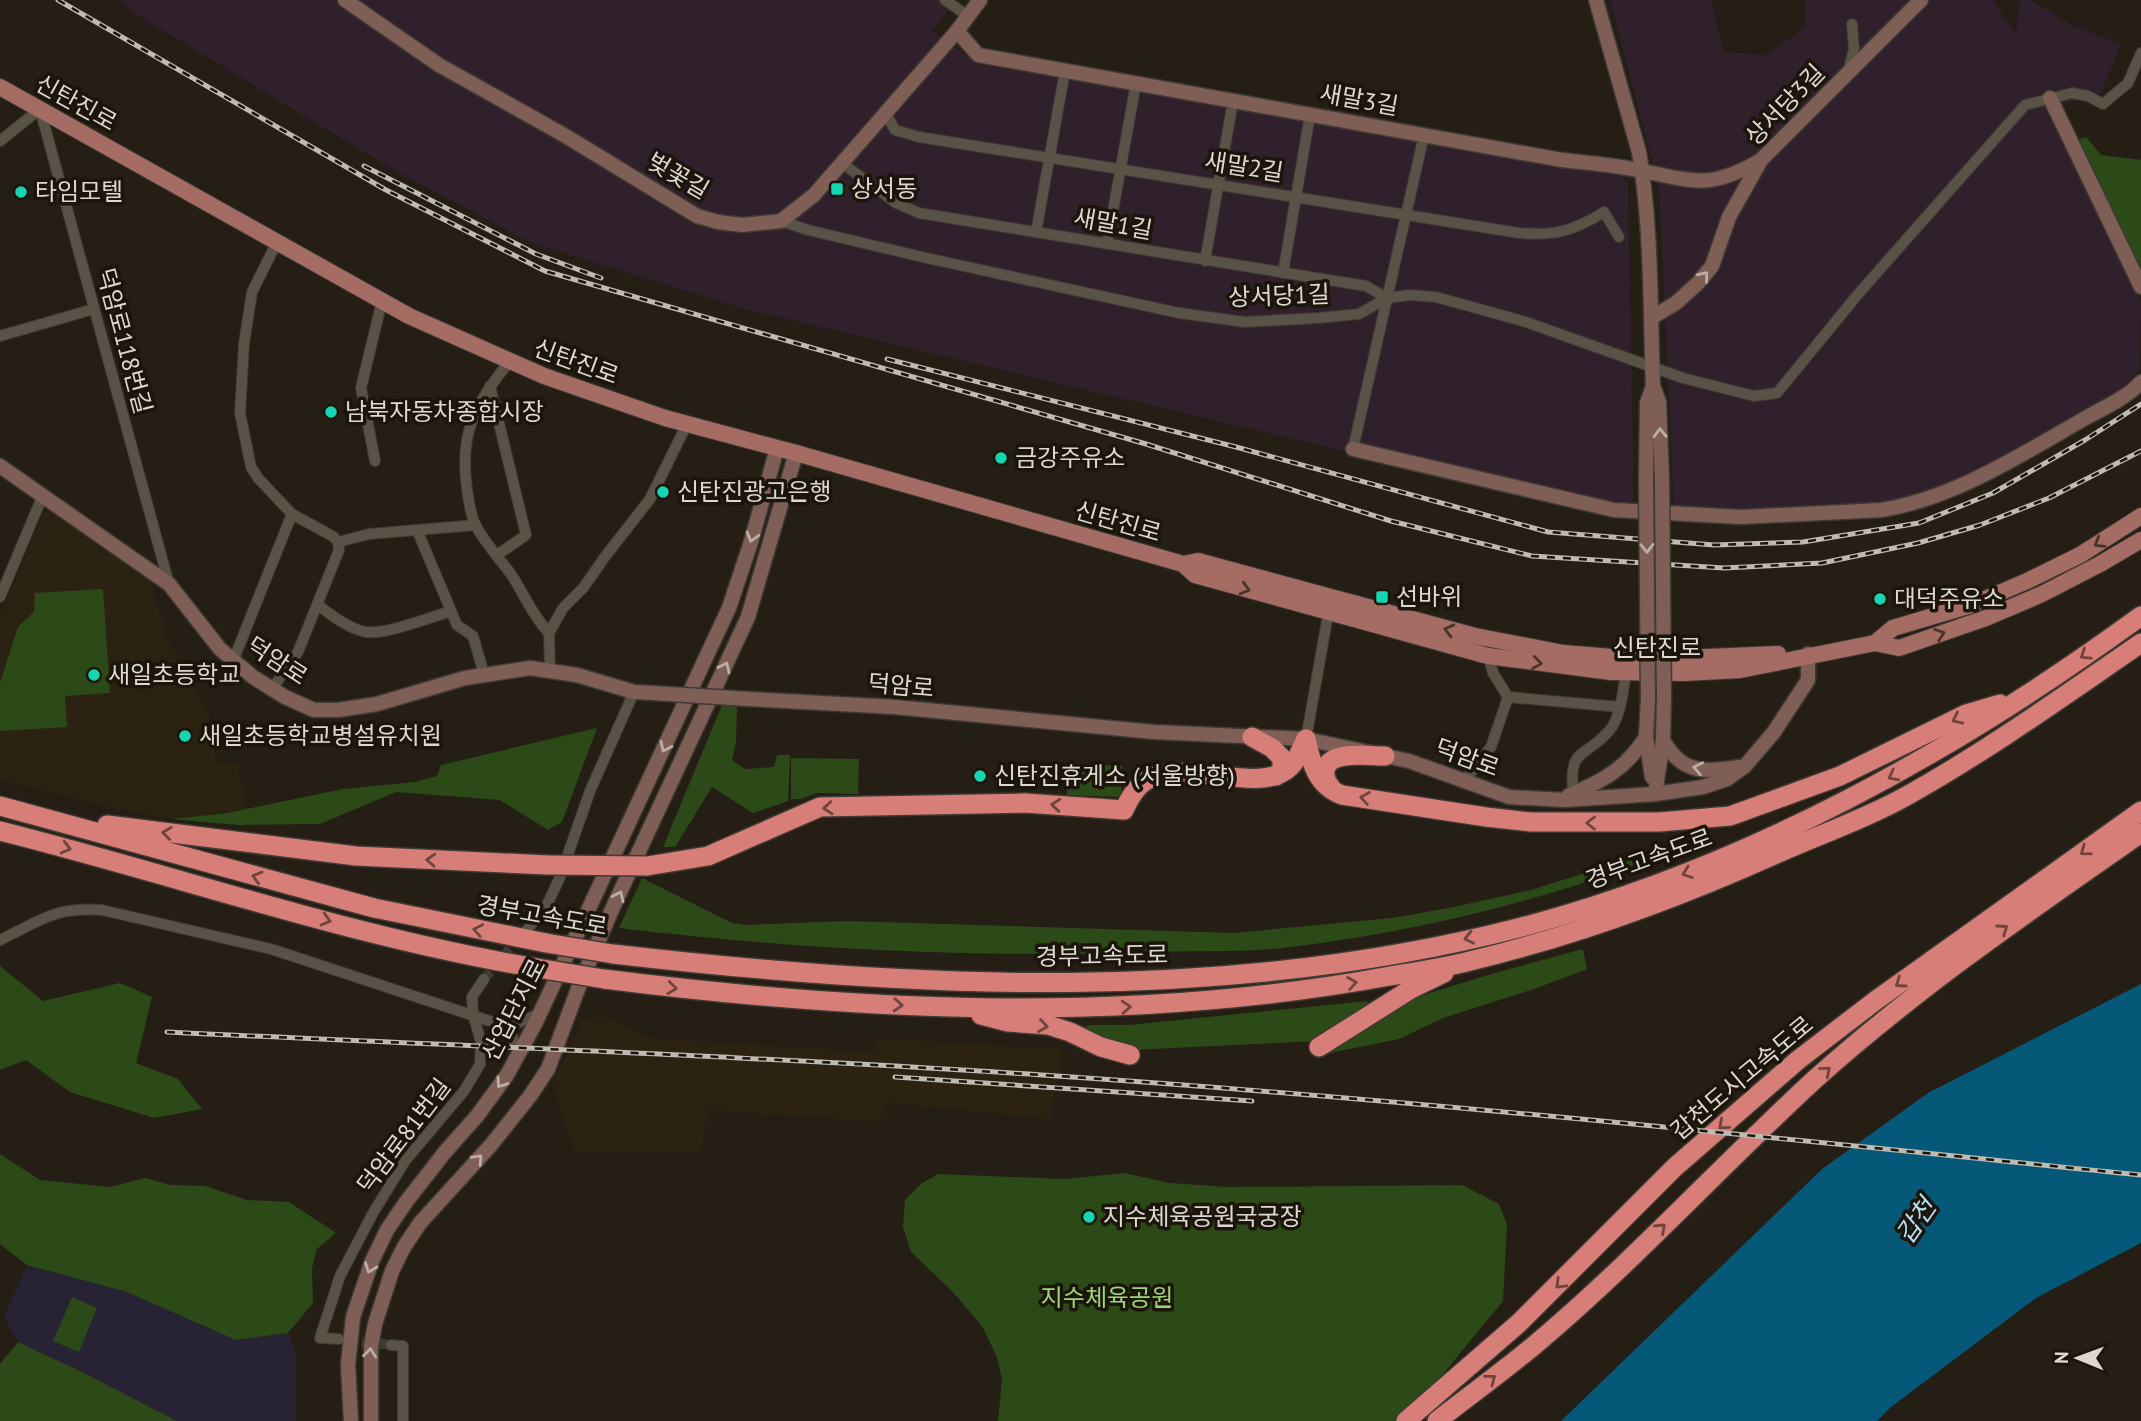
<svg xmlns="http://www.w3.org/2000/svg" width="2141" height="1421" font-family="'PT Sans','Noto Sans KR',sans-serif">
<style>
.commercial{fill:#272334}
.industrial{fill:#30202b}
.built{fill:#2c2212}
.green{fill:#2c4a17}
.water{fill:#065879}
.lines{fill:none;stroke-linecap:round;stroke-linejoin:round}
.street-tunnel{stroke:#403a30;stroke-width:10;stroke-dasharray:10 5;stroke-linecap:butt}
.street-casing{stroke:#3f3a34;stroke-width:12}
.secondary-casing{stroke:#3f3a34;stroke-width:17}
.primary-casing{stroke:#3f3a34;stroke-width:18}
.highway-casing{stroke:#3f3a34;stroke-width:22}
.street{stroke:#595246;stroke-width:10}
.secondary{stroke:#7f5f55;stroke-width:14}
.primary{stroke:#a56c64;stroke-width:16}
.highway{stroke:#d87e78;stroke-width:19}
.rail-casing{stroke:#bfbab2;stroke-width:5}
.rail{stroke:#1b150b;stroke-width:2.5;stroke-dasharray:8;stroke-linecap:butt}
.secondary-bridge-casing{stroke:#3f3a34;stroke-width:17;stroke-linecap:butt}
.highway-bridge-casing{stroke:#3f3a34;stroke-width:22;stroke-linecap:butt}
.secondary-bridge{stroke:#7f5f55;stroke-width:14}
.highway-bridge{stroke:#d87e78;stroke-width:19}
.oneway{stroke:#bcaea6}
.oneway2{stroke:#4b332a}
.oneway3{stroke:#70443c}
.poi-dot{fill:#16d5b3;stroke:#1b150b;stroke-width:2.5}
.labels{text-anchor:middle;stroke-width:7;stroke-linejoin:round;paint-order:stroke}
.street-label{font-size:24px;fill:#ddd8d1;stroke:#1b150b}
.poi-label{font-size:24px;fill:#ddd8d1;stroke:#1b150b;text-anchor:start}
.park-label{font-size:24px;fill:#9cd677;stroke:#1b150b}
.water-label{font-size:26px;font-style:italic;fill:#b3def6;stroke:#1b150b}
</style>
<rect width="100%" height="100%" fill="#241e14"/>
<polygon class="commercial" points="27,1265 127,1292 236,1340 288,1333 296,1352 296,1421 177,1421 84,1373 18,1342 4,1317"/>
<g class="industrial">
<polygon points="122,0 956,0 932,31 978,64 1145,90 1613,169 1628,183 1634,504 1610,504 1327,447 745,309 531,243 398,172 132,12"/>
<polygon points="1610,0 1711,0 1724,52 1765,55 1806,27 1806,0 1993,0 2016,35 2020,0 2030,0 2074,26 2121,44 2101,93 2061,105 2141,302 2140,370 2122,388 2009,457 1968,477 1899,501 1740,513 1674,508 1659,187"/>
</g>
<g class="built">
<polygon points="50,511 151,581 166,635 209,716 217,764 237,763 247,809 171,819 113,808 0,780 0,615 44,513"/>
<polygon points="605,1017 652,1038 875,1052 876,1038 1060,1049 1052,1120 887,1102 879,1122 707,1110 702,1152 574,1152 552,1081 572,1047 581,1022 590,1018"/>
</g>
<g class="green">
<polygon points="2086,137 2101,155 2141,160 2141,270 2078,140"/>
<polygon points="103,589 110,693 65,696 67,727 0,731 0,683 18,627 34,612 35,593"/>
<polygon points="722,705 737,706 736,742 732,760 745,769 774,767 777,755 790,755 788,801 753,813 712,787 675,847 663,847"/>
<polygon points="597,728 562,822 548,830 500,800 396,792 320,824 238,825 171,819 227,813 343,789 415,782 437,776 441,765"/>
<polygon points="791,758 859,759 858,794 818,793 800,799 791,799"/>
<polygon points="1068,763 1122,766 1121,797 1067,795"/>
<path d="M1648,853L1650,860C1534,903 1413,932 1290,947C1243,953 1195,950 1147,952C971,958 794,949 619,928L642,878L732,923L745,925L847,921L1234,933L1392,918L1449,908L1531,890Z"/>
<polygon points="1583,949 1587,969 1534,989 1443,1018 1399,1039 1330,1053 1328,1047 1410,999 1495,973"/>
<polygon points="0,966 43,1001 120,983 152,997 136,1063 178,1079 202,1109 154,1118 70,1092 26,1060 0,1070"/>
<polygon points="1367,1001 1369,1008 1318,1041 1131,1050 1085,1032 1087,1025 1129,1025"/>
<polygon points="0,1154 40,1180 110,1187 145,1178 171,1185 205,1186 247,1200 289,1202 336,1233 317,1249 312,1268 313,1303 288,1333 236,1340 127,1292 27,1265 0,1244"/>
<polygon points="1124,1173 1170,1183 1228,1187 1462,1185 1499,1204 1507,1225 1503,1301 1425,1396 1398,1421 998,1421 1002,1380 997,1357 982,1326 952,1291 911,1252 903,1227 905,1200 921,1184 938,1174 1065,1179"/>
<polygon points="72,1297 97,1308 79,1352 53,1341"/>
<polygon points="18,1342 84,1373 177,1421 0,1421 0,1364"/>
</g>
<polygon class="water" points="2141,984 2141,1243 2036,1298 1891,1407 1877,1421 1561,1421 1822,1169 1928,1093"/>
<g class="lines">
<g class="street-tunnel">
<polyline points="484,979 520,937"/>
<polyline points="347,1340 391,1345"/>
</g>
<defs>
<g id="street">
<polyline points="945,0 968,16"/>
<polyline points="1848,72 1854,49 1852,24"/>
<path d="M885,112L895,130L919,137L1519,233C1554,236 1574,231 1604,212L1619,237"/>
<polyline points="0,141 40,109 169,584"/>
<polyline points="842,163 896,203 919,213 1366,286 1387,298"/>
<polyline points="781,221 808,230 931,259 1179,313 1245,322 1318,318 1359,314 1387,298 1410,295 1436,297 1526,322 1683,378 1754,396 1777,393 1859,293 2025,105 2072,93 2088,96 2103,104 2128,83 2141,53"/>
<polyline points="1036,232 1065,71"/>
<polyline points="1107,244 1136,83"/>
<polyline points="1205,261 1233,101"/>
<polyline points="1283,273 1310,115"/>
<polyline points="0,336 94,309"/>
<path d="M510,361C475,403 459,433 467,489C469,501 470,515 476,526C485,543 499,558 511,574C524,594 532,615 549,633"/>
<polyline points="490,386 526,535 497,555"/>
<polyline points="1353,449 1424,135"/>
<polyline points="375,461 361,388 382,301"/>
<polyline points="417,530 457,625 473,636 484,674"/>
<polyline points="338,542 369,534 476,525"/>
<polyline points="0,597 43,495"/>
<path d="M318,605C331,615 349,629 366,632C385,635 431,617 451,611"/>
<polyline points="233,661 292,514"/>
<polyline points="550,670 549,633 563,608 584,587 604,558 650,499 687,424"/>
<polyline points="272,689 298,652 339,550 338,542 334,537 292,514 258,478 251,467 240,413 244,344 252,292 277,242"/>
<polyline points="1508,697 1620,707"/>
<polyline points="1306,739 1329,609"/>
<polyline points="1464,781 1491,747 1508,697 1493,673 1488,656"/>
<path d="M1573,794C1569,746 1583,760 1609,731C1621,717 1623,691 1626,672"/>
<polyline points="527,930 547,905 560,877 590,791 634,692"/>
<path d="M0,940C42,920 53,907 102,910L271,949L508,1027L541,1013"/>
<polyline points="508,1027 519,1053"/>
<polyline points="339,1339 320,1338 340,1276 373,1213 405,1161 464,1091 480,1064 481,1042 473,1014 472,997 484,979"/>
<polyline points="391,1345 403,1346 403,1421"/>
</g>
<g id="secondary">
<polyline points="345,0 439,65 564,135 697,216 718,222 742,225 781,221 814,195 957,31 980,0"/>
<path d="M1596,0L1639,152C1652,229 1650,308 1653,386L1647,403L1646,480"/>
<path d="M957,31L978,55L1562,160C1589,163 1616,165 1643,171C1696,182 1711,189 1761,160"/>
<polyline points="2050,98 2141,287"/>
<polyline points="1651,318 1676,303 1698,283 1712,266 1729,217 1761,160 1921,0"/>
<polyline points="1653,386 1659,402 1662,481"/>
<path d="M1353,449L1614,510L1741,517L1881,510C1952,499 2021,455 2082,420C2101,409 2127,398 2141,382"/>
<polyline points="0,466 169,584 220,649 253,677 285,697 314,710 338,710 377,704 465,678 530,668 577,675 634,692 653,693"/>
<polyline points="749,699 895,707 1154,732 1306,739 1409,761 1509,797 1565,800 1655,794 1703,787 1727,779 1745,766 1774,732 1808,680 1808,654"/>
<polyline points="1648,699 1646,737 1652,777"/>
<path d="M1663,740C1681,773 1704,773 1739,767"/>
<polyline points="1655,794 1663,740 1664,698"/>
<path d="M1568,796C1602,781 1625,770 1646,737"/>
<polyline points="351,1421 348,1365 353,1317 372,1261 387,1230 406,1202 445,1152 477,1116 507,1075 535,1024 729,608 751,542 777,448"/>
<polyline points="371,1421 371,1346 375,1324 392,1271 404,1247 420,1223 491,1145 530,1096 548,1069 581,981 614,905 748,617 796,453"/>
</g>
<g id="primary">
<polyline points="0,87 409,316 544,376 665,418 796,453 1183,564 1195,575 1488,656 1611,672 1684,673 1740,670 1875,643 1899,648 1986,618 2042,594 2100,564 2141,540"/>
<polyline points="1183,564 1198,561 1475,636 1563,653 1612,657 1684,658 1778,654"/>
<polyline points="1875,643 1893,628 1971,605 2027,581 2080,555 2141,516"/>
</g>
<g id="highway">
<polyline points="1252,737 1272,748 1282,758 1282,771 1276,776"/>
<path d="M1306,739C1311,763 1317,786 1342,795L1486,817L1531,822H1659L1730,816L1840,776L1966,714L2000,704"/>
<path d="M1332,789C1328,784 1325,780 1325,774C1323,749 1370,756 1385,756"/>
<polyline points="0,806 374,908 546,943"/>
<polyline points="107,825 356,856 548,865"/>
<path d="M0,831C179,876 355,938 537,968"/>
<path d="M647,866L708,856L820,807L1025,803L1124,810C1129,799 1136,786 1147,780C1185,758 1261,796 1290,767C1298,760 1301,748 1306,739"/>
<path d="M613,954C915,989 1226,1004 1522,927C1748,867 1953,753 2141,616"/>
<path d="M604,979C865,1012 1130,1024 1390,976C1416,972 1443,968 1470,961C1575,936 1678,898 1776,854C1819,835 1870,817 1910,794C1990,749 2065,695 2141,643"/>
<polyline points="981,1015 1008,1022 1048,1025 1070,1032 1101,1047 1130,1055"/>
<polyline points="1319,1047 1411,989 1444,973"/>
<polyline points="1406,1421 1519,1323 1675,1167 1798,1060 1875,1001 2141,811"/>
<path d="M1437,1421C1470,1395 1505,1370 1537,1343C1634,1261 1720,1167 1813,1081C1915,989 2029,911 2141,833"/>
</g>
</defs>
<use href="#street" class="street-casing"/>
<use href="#secondary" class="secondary-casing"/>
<use href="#primary" class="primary-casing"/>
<use href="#highway" class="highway-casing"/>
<use href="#street" class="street"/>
<use href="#secondary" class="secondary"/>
<use href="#primary" class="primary"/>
<use href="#highway" class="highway"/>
<defs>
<g id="rail">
<polyline points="58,0 386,190 545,271 1146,444 1391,521 1532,556 1724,568 1822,563 1918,543 1980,525 2049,498 2141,451"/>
<polyline points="364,166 536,254 601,278"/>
<polyline points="887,359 1236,447 1548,532 1714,545 1803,542 1919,523 1993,493 2085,440 2141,404"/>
<path d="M167,1032C459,1046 750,1056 1042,1075C1409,1099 1775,1138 2141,1175"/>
<polyline points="895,1077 1252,1101"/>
</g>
</defs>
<use href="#rail" class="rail-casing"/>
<use href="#rail" class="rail"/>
<defs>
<g id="secondary-bridge">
<polyline points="1646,480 1648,699"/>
<polyline points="1662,481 1664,698"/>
<polyline points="653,693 749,699"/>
</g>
<g id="highway-bridge">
<polyline points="548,865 647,866"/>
<polyline points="546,943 613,954"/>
<polyline points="537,968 604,979"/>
</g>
</defs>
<use href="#secondary-bridge" class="secondary-bridge-casing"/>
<use href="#highway-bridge" class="highway-bridge-casing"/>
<use href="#secondary-bridge" class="secondary-bridge"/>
<use href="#highway-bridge" class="highway-bridge"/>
</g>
<defs><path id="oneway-chevron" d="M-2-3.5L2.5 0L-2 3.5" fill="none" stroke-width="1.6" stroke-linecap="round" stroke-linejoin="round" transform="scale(1.75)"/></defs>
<g class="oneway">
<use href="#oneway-chevron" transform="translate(1704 276) rotate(-51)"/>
<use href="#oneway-chevron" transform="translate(1660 433) rotate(-92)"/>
<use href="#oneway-chevron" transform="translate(752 537) rotate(106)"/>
<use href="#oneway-chevron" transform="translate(1647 548) rotate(89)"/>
<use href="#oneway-chevron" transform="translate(725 667) rotate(-65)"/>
<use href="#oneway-chevron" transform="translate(665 747) rotate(116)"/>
<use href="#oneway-chevron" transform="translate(1698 768) rotate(-169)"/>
<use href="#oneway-chevron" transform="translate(619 896) rotate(-65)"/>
<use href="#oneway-chevron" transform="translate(501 1083) rotate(125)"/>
<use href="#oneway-chevron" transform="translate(478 1159) rotate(-47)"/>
<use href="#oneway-chevron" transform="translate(370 1268) rotate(111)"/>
<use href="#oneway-chevron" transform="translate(370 1353) rotate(-84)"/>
</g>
<g class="oneway2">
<use href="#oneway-chevron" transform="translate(2099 543) rotate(148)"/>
<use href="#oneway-chevron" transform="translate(1245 589) rotate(16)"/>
<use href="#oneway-chevron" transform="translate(1449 630) rotate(-166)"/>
<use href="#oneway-chevron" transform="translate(1940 634) rotate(-19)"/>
<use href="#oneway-chevron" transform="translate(1537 663) rotate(8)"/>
</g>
<g class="oneway3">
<use href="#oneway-chevron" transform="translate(2085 655) rotate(146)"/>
<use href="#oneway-chevron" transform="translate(1957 719) rotate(155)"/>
<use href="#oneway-chevron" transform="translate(1893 776) rotate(152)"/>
<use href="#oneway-chevron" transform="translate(1365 798) rotate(-171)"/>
<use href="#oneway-chevron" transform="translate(1056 805) rotate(-176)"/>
<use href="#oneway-chevron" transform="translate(828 808) rotate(175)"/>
<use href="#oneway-chevron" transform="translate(1591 823) rotate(180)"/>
<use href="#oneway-chevron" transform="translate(167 833) rotate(-173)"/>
<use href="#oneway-chevron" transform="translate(66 848) rotate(15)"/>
<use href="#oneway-chevron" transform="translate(2085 851) rotate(144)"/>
<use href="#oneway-chevron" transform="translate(431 860) rotate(-177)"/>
<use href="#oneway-chevron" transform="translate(1687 873) rotate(160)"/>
<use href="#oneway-chevron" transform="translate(257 877) rotate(-164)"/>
<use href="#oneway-chevron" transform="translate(326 920) rotate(15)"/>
<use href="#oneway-chevron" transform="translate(2003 929) rotate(-35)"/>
<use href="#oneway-chevron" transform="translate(478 930) rotate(-169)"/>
<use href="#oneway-chevron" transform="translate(1469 938) rotate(167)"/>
<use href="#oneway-chevron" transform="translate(1352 983) rotate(-9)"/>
<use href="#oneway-chevron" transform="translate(1900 983) rotate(145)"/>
<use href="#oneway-chevron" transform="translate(672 988) rotate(7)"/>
<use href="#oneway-chevron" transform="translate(898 1005) rotate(3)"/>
<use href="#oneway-chevron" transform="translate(1126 1007) rotate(-4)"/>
<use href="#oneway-chevron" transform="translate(1043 1026) rotate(9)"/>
<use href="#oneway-chevron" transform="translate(1826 1071) rotate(-40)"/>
<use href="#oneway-chevron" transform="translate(1723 1125) rotate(139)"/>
<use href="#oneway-chevron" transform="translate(1661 1228) rotate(-43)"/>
<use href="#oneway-chevron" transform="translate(1560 1284) rotate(135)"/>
<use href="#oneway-chevron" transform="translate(1491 1379) rotate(-38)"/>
</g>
<g class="poi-dot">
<rect x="830" y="182" width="14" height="14" rx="3.5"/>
<circle cx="21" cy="192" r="7"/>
<circle cx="331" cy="412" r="7"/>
<circle cx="1001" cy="458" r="7"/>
<circle cx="663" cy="492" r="7"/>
<rect x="1375" y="590" width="14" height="14" rx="3.5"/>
<circle cx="1880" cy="599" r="7"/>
<circle cx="94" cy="675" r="7"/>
<circle cx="185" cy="736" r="7"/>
<circle cx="980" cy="776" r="7"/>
<circle cx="1089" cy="1217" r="7"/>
</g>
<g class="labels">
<g class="street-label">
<text transform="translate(1359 100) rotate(10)" y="8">새말3길</text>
<text transform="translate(76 103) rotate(29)" y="8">신탄진로</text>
<text transform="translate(1785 105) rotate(-46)" y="8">상서당3길</text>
<text transform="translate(1244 167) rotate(9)" y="8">새말2길</text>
<text transform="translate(678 176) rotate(30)" y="8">벚꽃길</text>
<text transform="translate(1113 224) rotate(10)" y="8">새말1길</text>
<text transform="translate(1279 296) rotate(-2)" y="8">상서당1길</text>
<text transform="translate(124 341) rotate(75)" y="8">덕암로118번길</text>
<text transform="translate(576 362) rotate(20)" y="8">신탄진로</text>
<text transform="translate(1118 522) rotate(16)" y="8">신탄진로</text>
<text x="1657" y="656">신탄진로</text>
<text transform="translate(277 661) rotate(33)" y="8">덕암로</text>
<text transform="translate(901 686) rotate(5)" y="8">덕암로</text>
<text transform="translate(1467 758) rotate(20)" y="8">덕암로</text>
<text transform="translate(1649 859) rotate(-20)" y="8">경부고속도로</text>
<text transform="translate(542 916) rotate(10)" y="8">경부고속도로</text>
<text transform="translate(1102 956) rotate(-1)" y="8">경부고속도로</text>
<text transform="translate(514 1010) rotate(-63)" y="8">산업단지로</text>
<text transform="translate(1742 1078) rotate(-40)" y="8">갑천도시고속도로</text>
<text transform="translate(404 1136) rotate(-53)" y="8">덕암로81번길</text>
</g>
<g class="poi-label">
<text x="851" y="197">상서동</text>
<text x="35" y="200">타임모텔</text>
<text x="345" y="420">남북자동차종합시장</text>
<text x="1015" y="466">금강주유소</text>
<text x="677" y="500">신탄진광고은행</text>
<text x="1396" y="605">선바위</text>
<text x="1894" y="607">대덕주유소</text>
<text x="108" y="683">새일초등학교</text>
<text x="199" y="744">새일초등학교병설유치원</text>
<text x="994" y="784">신탄진휴게소 (서울방향)</text>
<text x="1103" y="1225">지수체육공원국궁장</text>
</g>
<g class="park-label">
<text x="1107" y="1306">지수체육공원</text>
</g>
<g class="water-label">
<text transform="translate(1916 1221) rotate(-55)" y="9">갑천</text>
</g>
</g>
<g transform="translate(2078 1358) rotate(271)" stroke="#1b150b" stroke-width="5" paint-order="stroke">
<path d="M0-5L12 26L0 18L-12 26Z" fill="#ddd8d1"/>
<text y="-10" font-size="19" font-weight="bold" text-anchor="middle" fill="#ddd8d1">N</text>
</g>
</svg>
